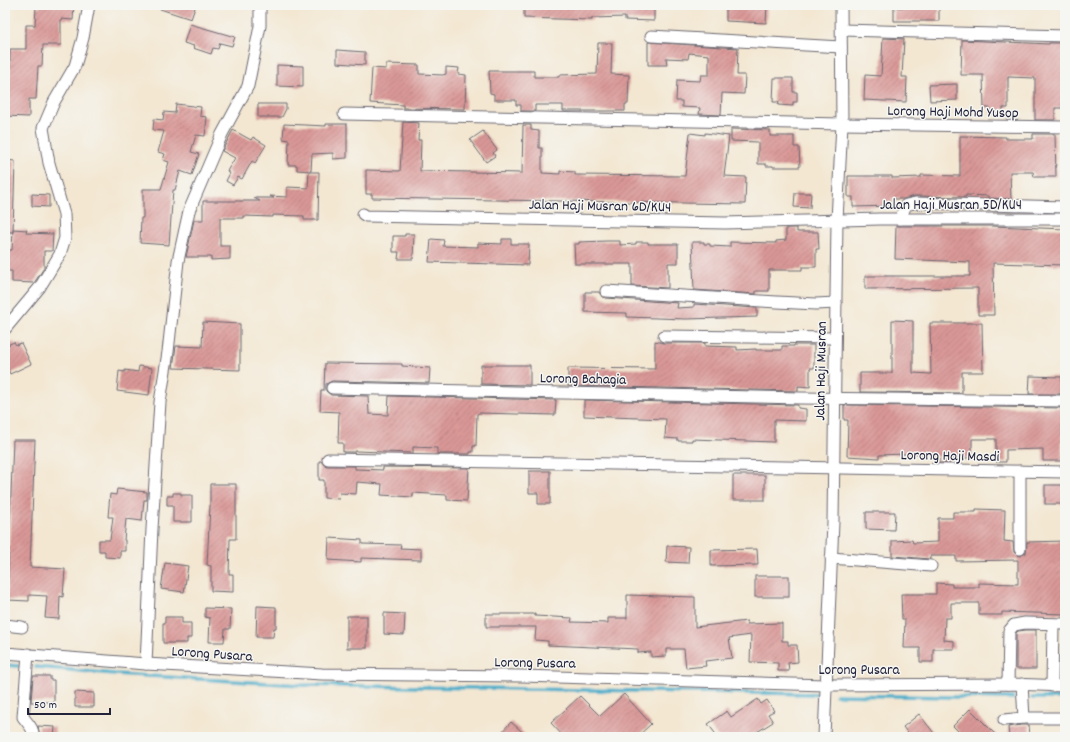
<svg xmlns="http://www.w3.org/2000/svg" width="1070" height="742" font-family="Dekko,sans-serif">
<style>
.lines{fill:none;stroke-linecap:round;stroke-linejoin:round}
.stream{stroke:#4caecb;stroke-width:3.5}
.building{fill:url(#building-hatch)}
.minor-casing{stroke:#6b6770;stroke-width:13}
.minor{stroke:#fff;stroke-width:11}
.labels{text-anchor:middle;stroke-width:3;stroke-linejoin:round;paint-order:stroke}
.street-label{font-size:15px;fill:#22223b;stroke:#f6f6f2}
</style>
<defs>
<pattern id="building-hatch" width="6" height="6" patternUnits="userSpaceOnUse"><rect width="6" height="6" fill="#da9997"/><path d="M-1 1l2-2M0 6l6-6M5 7l2-2" fill="none" stroke="#b07c7c"/></pattern>
</defs>
<rect width="100%" height="100%" fill="#f6f6f2"/>
<filter id="ink" filterUnits="userSpaceOnUse"><feTurbulence type="fractalNoise" baseFrequency=".025" numOctaves="2"/><feDisplacementMap in="SourceGraphic" scale="8" xChannelSelector="R" yChannelSelector="G"/><feConvolveMatrix kernelMatrix="1 2 1 2 8 2 1 2 1" color-interpolation-filters="sRGB"/></filter>
<filter id="wash" filterUnits="userSpaceOnUse"><feTurbulence type="fractalNoise" baseFrequency=".012" numOctaves="4" result="noise"/><feDisplacementMap in="SourceGraphic" scale="16" xChannelSelector="R" yChannelSelector="G"/><feGaussianBlur stdDeviation="0.9" result="paint"/><feColorMatrix in="noise" values="0 0 0 0 0 0 0 0 0 0 0 0 0 0 0 0 0 1.4 0 .05"/><feComposite in="paint" operator="in"/></filter>
<g filter="url(#wash)">
<rect width="100%" height="100%" fill="#f3e7d2"/>
<g class="lines">
<g class="stream">
<polyline points="5,665 18,666"/>
<polyline points="36,667 115,674 302,685 816,694"/>
<polyline points="836,695 1013,698"/>
<polyline points="1032,698 1065,698"/>
</g>
</g>
<g id="blocks">
<g class="building">
<polygon points="40,5 74,5 73,20 61,19 61,45 43,45 42,66 38,66 36,99 29,99 29,117 5,116 5,75 10,75 10,49 26,49 26,25 35,25 36,7 40,8"/>
<polygon points="155,5 196,5 191,19 154,7"/>
<polygon points="524,5 644,5 644,8 654,9 654,21 625,20 625,17 592,18 592,20 524,18"/>
<polygon points="726,5 767,5 766,23 726,21"/>
<polygon points="923,5 939,5 939,21 894,21 894,7 923,8"/>
<polygon points="190,24 235,37 232,46 220,43 218,49 213,48 211,54 193,48 194,46 184,43"/>
<polygon points="883,38 904,39 902,77 907,77 906,102 864,100 865,75 881,76"/>
<polygon points="962,40 1049,44 1049,43 1065,43 1065,108 1055,108 1055,120 1035,120 1035,78 1008,77 1008,108 1003,108 1003,113 990,114 990,108 984,108 983,75 961,75"/>
<polygon points="648,42 738,48 737,75 745,75 744,94 722,93 721,115 699,114 700,108 682,107 682,101 676,101 677,80 700,81 701,75 709,75 709,55 689,53 688,59 666,58 667,65 648,65"/>
<polygon points="598,43 612,43 611,74 629,75 628,104 625,104 625,111 563,111 563,105 535,105 535,111 521,111 521,105 516,105 516,100 494,100 494,94 490,93 489,71 534,71 534,77 559,77 559,75 597,74"/>
<polygon points="337,50 365,52 365,65 337,63"/>
<polygon points="386,64 419,65 419,74 443,75 446,74 446,67 459,68 458,74 466,75 465,109 403,108 403,105 370,103 372,68 386,69"/>
<polygon points="277,65 303,66 303,87 277,86"/>
<polygon points="774,78 793,78 793,92 797,92 797,102 793,102 793,106 778,105 779,102 773,102"/>
<polygon points="957,84 957,100 930,101 929,85"/>
<polygon points="176,104 201,107 200,116 207,117 205,136 196,135 191,152 199,154 192,175 180,171 175,190 173,190 169,245 140,243 141,218 143,218 143,189 161,189 169,162 163,160 165,154 158,152 164,131 153,130 154,119 163,120 164,112 175,113"/>
<polygon points="258,104 286,104 286,109 282,117 258,117"/>
<polygon points="403,122 419,123 418,140 421,140 420,171 522,173 523,125 531,125 531,130 539,131 539,148 542,148 542,173 560,174 560,171 575,172 575,175 685,176 690,133 705,135 705,133 729,136 724,176 746,177 745,204 372,198 372,194 366,194 366,170 400,171"/>
<polygon points="284,124 326,126 326,124 347,124 347,158 333,159 333,153 312,154 311,171 297,170 297,165 288,165 289,140 283,139"/>
<polygon points="731,129 770,130 770,136 794,136 794,147 799,147 800,167 773,167 773,166 766,166 766,164 758,164 758,142 731,141"/>
<polygon points="233,130 251,140 253,137 266,145 255,163 252,161 242,179 238,177 233,185 226,181 230,173 227,171 235,158 222,151"/>
<polygon points="483,131 497,150 493,153 495,156 486,162 470,140"/>
<polygon points="1033,134 1055,134 1056,177 1034,177 1033,172 1010,172 1011,199 988,198 988,196 966,195 966,197 915,196 904,199 892,199 892,206 853,207 853,197 848,197 848,176 892,176 892,178 921,177 921,175 960,176 960,136 1006,137 1006,139 1033,139"/>
<polygon points="5,160 15,161 13,232 5,232"/>
<polygon points="309,172 319,172 318,220 304,220 304,216 273,215 273,217 244,216 244,218 220,218 220,246 230,246 230,259 211,260 211,257 186,257 194,220 203,220 203,201 260,201 254,198 274,198 270,196 287,197 287,187 308,188"/>
<polygon points="795,193 811,193 810,208 794,207"/>
<polygon points="32,194 49,195 49,207 32,206"/>
<polygon points="896,226 992,226 1065,229 1065,265 993,263 994,315 978,315 978,288 865,289 865,276 970,276 970,262 895,259"/>
<polygon points="786,228 797,228 797,232 818,232 819,249 816,249 816,267 802,267 802,270 769,270 769,291 756,291 756,294 694,290 692,242 704,242 704,244 710,244 710,246 730,247 730,242 776,243 776,241 786,240"/>
<polygon points="13,229 27,230 26,233 53,234 52,251 44,251 44,268 34,283 12,282 12,271 5,271 5,250 12,250"/>
<polygon points="405,234 414,234 413,259 398,259 399,252 393,252 393,236 405,236"/>
<polygon points="431,239 444,240 443,246 478,247 478,243 502,244 502,239 511,239 511,244 529,244 528,265 429,262"/>
<polygon points="607,241 620,241 620,245 636,244 636,242 648,242 648,244 678,244 678,263 668,263 668,288 632,286 632,264 575,264 574,244 579,244 579,242"/>
<polygon points="585,292 599,292 602,297 606,298 678,303 677,308 694,307 694,304 757,308 757,317 686,319 627,317 627,313 585,312"/>
<polygon points="892,320 913,321 913,373 931,374 930,323 982,323 983,372 962,372 962,393 860,392 860,373 892,373"/>
<polygon points="203,322 240,324 240,370 173,368 176,346 202,347"/>
<polygon points="655,341 664,343 705,343 705,346 737,347 737,350 756,349 756,350 782,350 782,346 794,346 794,345 814,345 814,368 810,368 810,387 798,386 798,391 568,386 568,368 655,369"/>
<polygon points="14,342 16,345 21,343 31,364 10,374 5,362 5,346"/>
<polygon points="325,363 402,364 402,366 430,368 429,383 332,381 326,384 326,391 331,395 368,396 369,414 388,415 389,396 556,400 555,415 479,413 477,414 476,446 473,446 473,452 470,452 470,454 437,454 437,448 413,447 413,453 355,451 355,452 343,452 343,443 338,443 339,412 320,411 321,390 324,390"/>
<polygon points="481,365 530,365 530,385 481,384"/>
<polygon points="139,366 152,368 149,395 117,391 119,371 125,372 125,370 138,372"/>
<polygon points="1030,376 1062,377 1061,394 1029,394"/>
<polygon points="584,400 798,405 798,408 806,409 806,421 774,420 774,442 692,439 692,441 678,441 678,439 665,438 666,419 584,416"/>
<polygon points="844,405 1065,408 1065,425 1062,425 1062,461 1043,461 1043,449 1006,450 1006,462 996,462 996,439 972,439 972,458 949,458 949,463 939,463 939,456 932,456 931,453 879,455 879,458 847,456 848,420 844,420"/>
<polygon points="13,440 35,440 30,567 65,569 63,597 60,596 59,619 45,618 47,596 29,595 29,601 7,600"/>
<polygon points="319,461 321,461 324,465 327,466 355,466 355,469 383,470 383,467 469,468 467,501 447,500 447,495 413,493 413,497 381,495 382,484 357,482 356,494 340,493 339,499 324,498 324,480 319,480"/>
<polygon points="529,471 550,471 550,504 538,504 538,493 529,493"/>
<rect x="733" y="475" width="32" height="25"/>
<polygon points="210,484 236,484 236,539 230,539 229,574 233,574 233,592 211,591 211,566 207,565 210,506"/>
<rect x="1045" y="485" width="20" height="19"/>
<polygon points="117,489 147,492 147,500 144,500 142,521 126,519 124,540 125,540 125,551 120,551 120,558 105,557 105,551 99,551 99,540 110,540 113,517 108,517 110,494 116,495"/>
<polygon points="173,493 181,493 181,495 192,495 192,522 173,522 173,505 167,505 167,496 173,496"/>
<polygon points="976,509 1005,510 1004,541 1013,542 1014,552 1017,555 1020,556 1026,553 1027,542 1065,541 1065,554 1063,554 1063,575 1065,575 1065,614 1002,612 1002,615 979,615 979,603 951,603 951,618 945,618 944,640 954,641 954,649 933,649 933,662 920,662 920,648 904,648 905,619 902,619 901,594 936,594 936,583 952,584 952,587 979,587 979,583 1018,584 1018,560 956,561 956,556 930,556 930,559 892,556 892,541 912,540 913,543 938,542 938,518 953,518 953,512 976,512"/>
<polygon points="866,512 895,512 894,530 866,529"/>
<polygon points="329,538 362,540 362,544 401,545 400,548 421,549 421,560 361,558 361,562 328,560"/>
<polygon points="667,546 689,547 688,563 666,562"/>
<polygon points="757,549 758,565 711,566 711,550"/>
<polygon points="165,563 188,566 184,592 161,589"/>
<rect x="755" y="576" width="34" height="21"/>
<polygon points="627,595 695,597 695,627 747,621 747,624 782,623 782,641 788,641 788,645 797,645 798,662 788,663 789,671 778,671 778,663 750,662 751,635 729,638 732,658 705,661 706,666 686,668 684,649 666,649 666,656 651,657 651,652 638,653 638,649 548,645 548,641 535,640 536,627 486,627 486,614 535,614 535,616 572,618 571,622 608,623 608,618 627,618"/>
<polygon points="257,606 276,607 276,628 274,628 273,637 256,637"/>
<polygon points="205,608 231,609 230,629 225,629 224,642 209,642 210,618 205,617"/>
<polygon points="384,613 405,614 404,635 384,634"/>
<rect x="347" y="616" width="20" height="32"/>
<polygon points="165,617 182,617 182,623 191,623 191,638 187,638 187,643 163,643 163,623 165,623"/>
<polygon points="1026,630 1036,630 1036,669 1016,669 1016,633 1018,631"/>
<polygon points="33,676 50,676 50,680 54,680 54,702 31,702"/>
<polygon points="75,692 94,693 94,707 75,707"/>
<polygon points="624,694 651,724 637,737 564,737 551,723 580,696 600,716"/>
<polygon points="758,699 761,704 767,700 774,711 768,714 773,722 749,737 718,737 708,724 727,711 731,717"/>
<polygon points="970,709 998,737 964,737 953,726"/>
<polygon points="919,714 937,737 911,737 903,727"/>
<polygon points="511,722 528,737 497,737"/>
<polygon points="1021,725 1029,725 1030,737 1009,737 1008,727"/>
<polygon points="38,726 55,727 54,737 40,737"/>
</g>
</g>
</g>
<g filter="url(#ink)">
<use href="#blocks" fill-opacity="0" stroke="#6b6770" stroke-width="1"/>
<g class="lines">
<defs>
<g id="minor">
<polyline points="842,30 1065,36"/>
<polyline points="651,36 841,47"/>
<polyline points="344,114 842,124 1065,127"/>
<polyline points="363,214 366,216 725,223 880,219 1065,219"/>
<polyline points="900,219 906,205 915,203 1065,207"/>
<polyline points="606,291 777,302 816,304 836,303"/>
<polyline points="5,329 40,287 60,254 65,238 64,214 49,163 43,128 54,102 75,66 83,38 89,5"/>
<polyline points="664,336 835,338"/>
<polyline points="332,388 800,398 1065,401"/>
<polyline points="328,459 1065,472"/>
<polyline points="1020,549 1020,471"/>
<polyline points="831,558 931,566"/>
<polyline points="5,625 22,627"/>
<polyline points="5,653 146,664 322,674 522,676 826,685 1008,684 1065,686"/>
<path d="M28,654L23,717C28,724 34,728 33,737"/>
<polyline points="146,664 152,529 160,402 168,352 178,261 189,211 222,134 248,86 260,26 260,5"/>
<polyline points="1008,684 1009,631 1014,625 1025,623 1065,624"/>
<polyline points="1022,684 1024,718 1065,718"/>
<polyline points="1052,686 1053,624"/>
<polyline points="1004,720 1024,718"/>
<polyline points="824,737 833,522 837,220 842,124 841,5"/>
</g>
</defs>
<use href="#minor" class="minor-casing"/>
<use href="#minor" class="minor"/>
</g>
</g>
<g class="labels">
<g class="street-label">
<text transform="translate(953 111) rotate(1)" y="5">Lorong Haji Mohd Yusop</text>
<text x="951" y="209">Jalan Haji Musran 5D/KU4</text>
<text transform="translate(600 205) rotate(1)" y="5">Jalan Haji Musran 6D/KU4</text>
<text transform="translate(820 371) rotate(-89)" y="5">Jalan Haji Musran</text>
<text transform="translate(583 378) rotate(1)" y="5">Lorong Bahagia</text>
<text transform="translate(950 455) rotate(1)" y="5">Lorong Haji Masdi</text>
<text transform="translate(212 653) rotate(4)" y="5">Lorong Pusara</text>
<text transform="translate(535 662) rotate(1)" y="5">Lorong Pusara</text>
<text x="859" y="674">Lorong Pusara</text>
</g>
</g>
<rect width="1070" height="742" fill="none" stroke="#f6f6f2" stroke-width="20"/>
<path d="M28 708v6h82v-6" fill="none" stroke="#22223b" stroke-width="2"/>
<text x="34" y="708" font-size="12" fill="#22223b" stroke="#f6f6f2" stroke-width="3" paint-order="stroke">50 m</text>
</svg>
